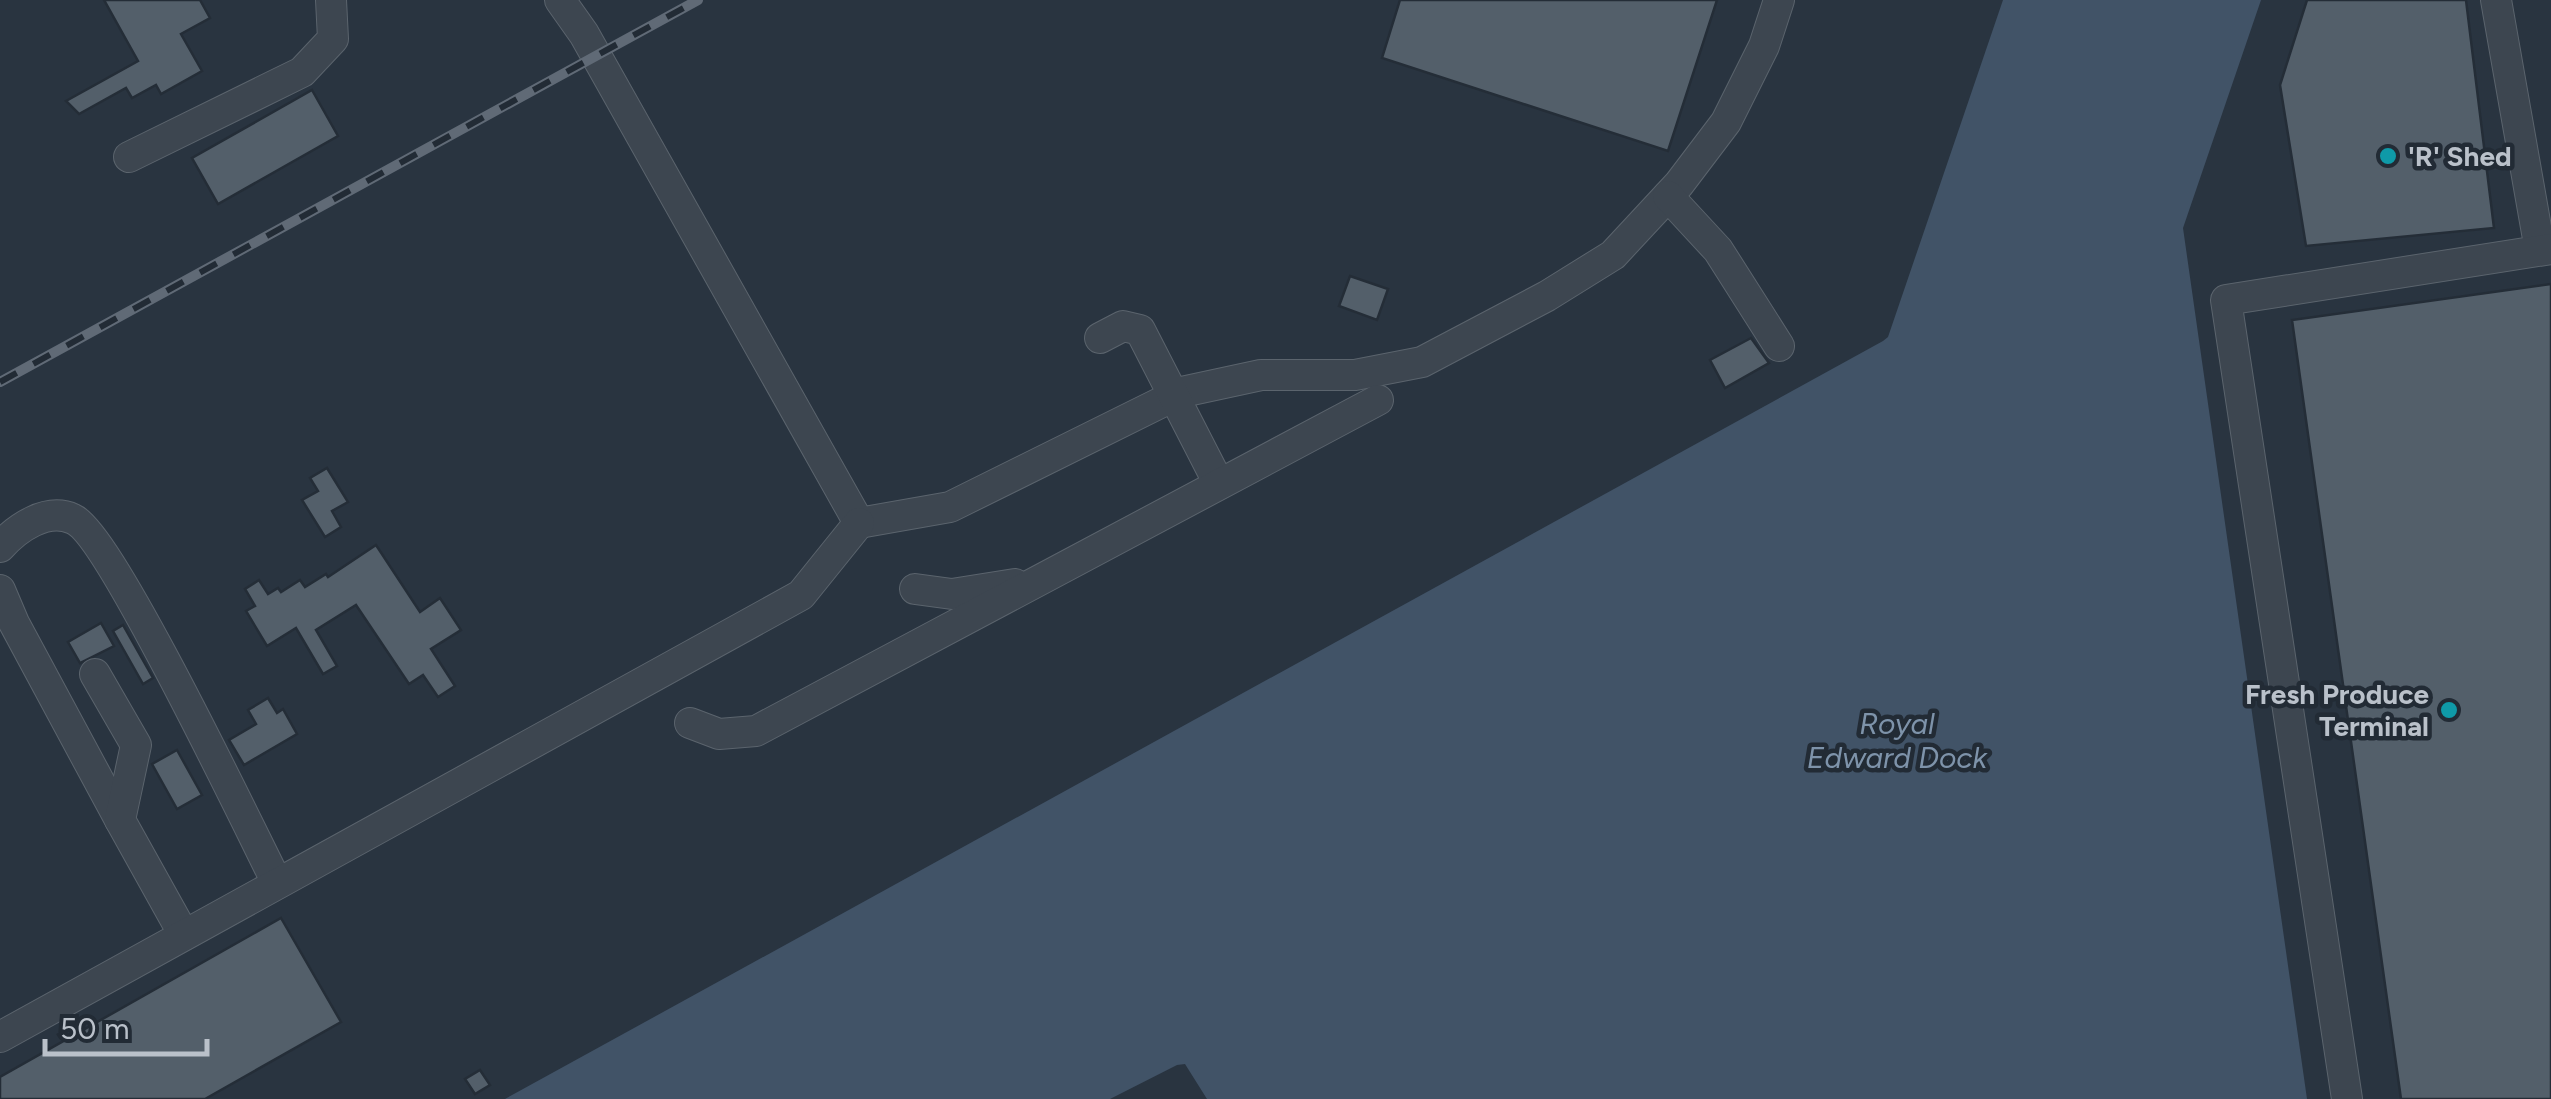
<svg xmlns="http://www.w3.org/2000/svg" width="2551" height="1099" font-family="Figtree,sans-serif">
<style>
.water{fill:#415367}
.building{fill:#535f6a;stroke:#242d37;stroke-width:2.5}
.lines{fill:none;stroke-linecap:round;stroke-linejoin:round}
.minor-casing{stroke:#5b646d;stroke-width:32}
.minor{stroke:#3d4650;stroke-width:30}
.rail-casing{stroke:#606a76;stroke-width:10}
.rail{stroke:#222b35;stroke-width:6;stroke-dasharray:19;stroke-linecap:butt}
.culture-dot{fill:#0f9aa8;stroke:#222b35;stroke-width:4}
.labels{text-anchor:middle;stroke-width:9;stroke-linejoin:round;paint-order:stroke}
.poi-label{font-size:28px;font-weight:bold;fill:#bac1ca;stroke:#222b35;text-anchor:start}
.water-label{font-size:30px;font-style:italic;fill:#7e93aa;stroke:#222b35}
</style>
<rect width="100%" height="100%" fill="#293440"/>
<polygon class="water" points="2003,0 2261,0 2183,228 2307,1099 1207,1099 1185,1064 1177,1065 1110,1099 505,1099 1883,341 1888,337"/>
<g class="building">
<polygon points="104,0 200,0 210,18 181,34 202,71 161,94 156,85 132,98 126,88 79,114 66,101 138,61"/>
<polygon points="1400,0 1717,0 1668,151 1382,58"/>
<polygon points="2307,0 2466,0 2494,228 2306,246 2280,85"/>
<polygon points="312,90 338,136 218,204 192,158"/>
<polygon points="1350,276 1388,289 1377,320 1339,306"/>
<polygon points="2551,284 2551,1099 2401,1099 2292,320"/>
<polygon points="1751,338 1769,363 1725,388 1710,360"/>
<polygon points="327,468 348,502 332,511 341,527 325,537 302,500 318,491 310,478"/>
<polygon points="376,545 420,612 440,598 461,630 431,649 455,686 438,697 423,675 409,684 356,605 316,630 337,666 323,674 296,628 267,646 246,611 255,606 245,589 259,580 268,594 278,588 281,592 300,580 305,587 326,574 328,577"/>
<polygon points="101,623 114,646 80,663 68,642"/>
<polygon points="123,625 153,678 143,684 113,631"/>
<polygon points="268,698 277,713 283,709 297,734 244,765 229,740 256,724 248,710"/>
<polygon points="177,750 202,795 177,809 152,764"/>
<polygon points="281,918 341,1022 205,1099 0,1099 0,1077"/>
<polygon points="480,1070 490,1085 475,1094 465,1079"/>
</g>
<g class="lines">
<defs>
<g id="minor">
<polyline points="560,0 584,34 859,523 950,507 1182,392 1261,375 1355,375 1422,362 1547,296 1613,255 1679,184 1726,122 1764,46 1779,0"/>
<polyline points="2496,0 2540,250"/>
<polyline points="129,157 302,72 333,39 331,0"/>
<polyline points="1668,196 1718,250 1779,346"/>
<polyline points="1100,338 1123,326 1140,330 1219,484"/>
<path d="M0,547C17,528 47,507 73,519C109,534 250,829 277,883"/>
<polyline points="915,589 952,594 1015,584"/>
<polyline points="0,590 14,623 120,820"/>
<polyline points="95,674 136,745 120,820 184,935"/>
<polyline points="690,723 719,734 756,731 1378,400"/>
<polyline points="0,1037 801,595 859,523"/>
<polyline points="2347,1099 2226,300 2551,249"/>
</g>
</defs>
<use href="#minor" class="minor-casing"/>
<use href="#minor" class="minor"/>
<defs>
<polyline id="rail" points="0,382 698,0"/>
</defs>
<use href="#rail" class="rail-casing"/>
<use href="#rail" class="rail"/>
</g>
<g class="culture-dot">
<circle cx="2388" cy="156" r="10"/>
<circle cx="2449" cy="710" r="10"/>
</g>
<g class="labels">
<g class="poi-label">
<text x="2408" y="166">'R' Shed</text>
<text x="2429" y="704" text-anchor="end">Fresh Produce<tspan x="2429" dy="32">Terminal</tspan></text>
</g>
<g class="water-label">
<text x="1897" y="734">Royal<tspan x="1897" dy="34">Edward Dock</tspan></text>
</g>
</g>
<path d="M45 1039v15h162v-15" fill="none" stroke="#bac1ca" stroke-width="5"/>
<text x="60" y="1039" font-size="30" fill="#bac1ca" stroke="#222b35" stroke-width="8" paint-order="stroke">50 m</text>
</svg>
